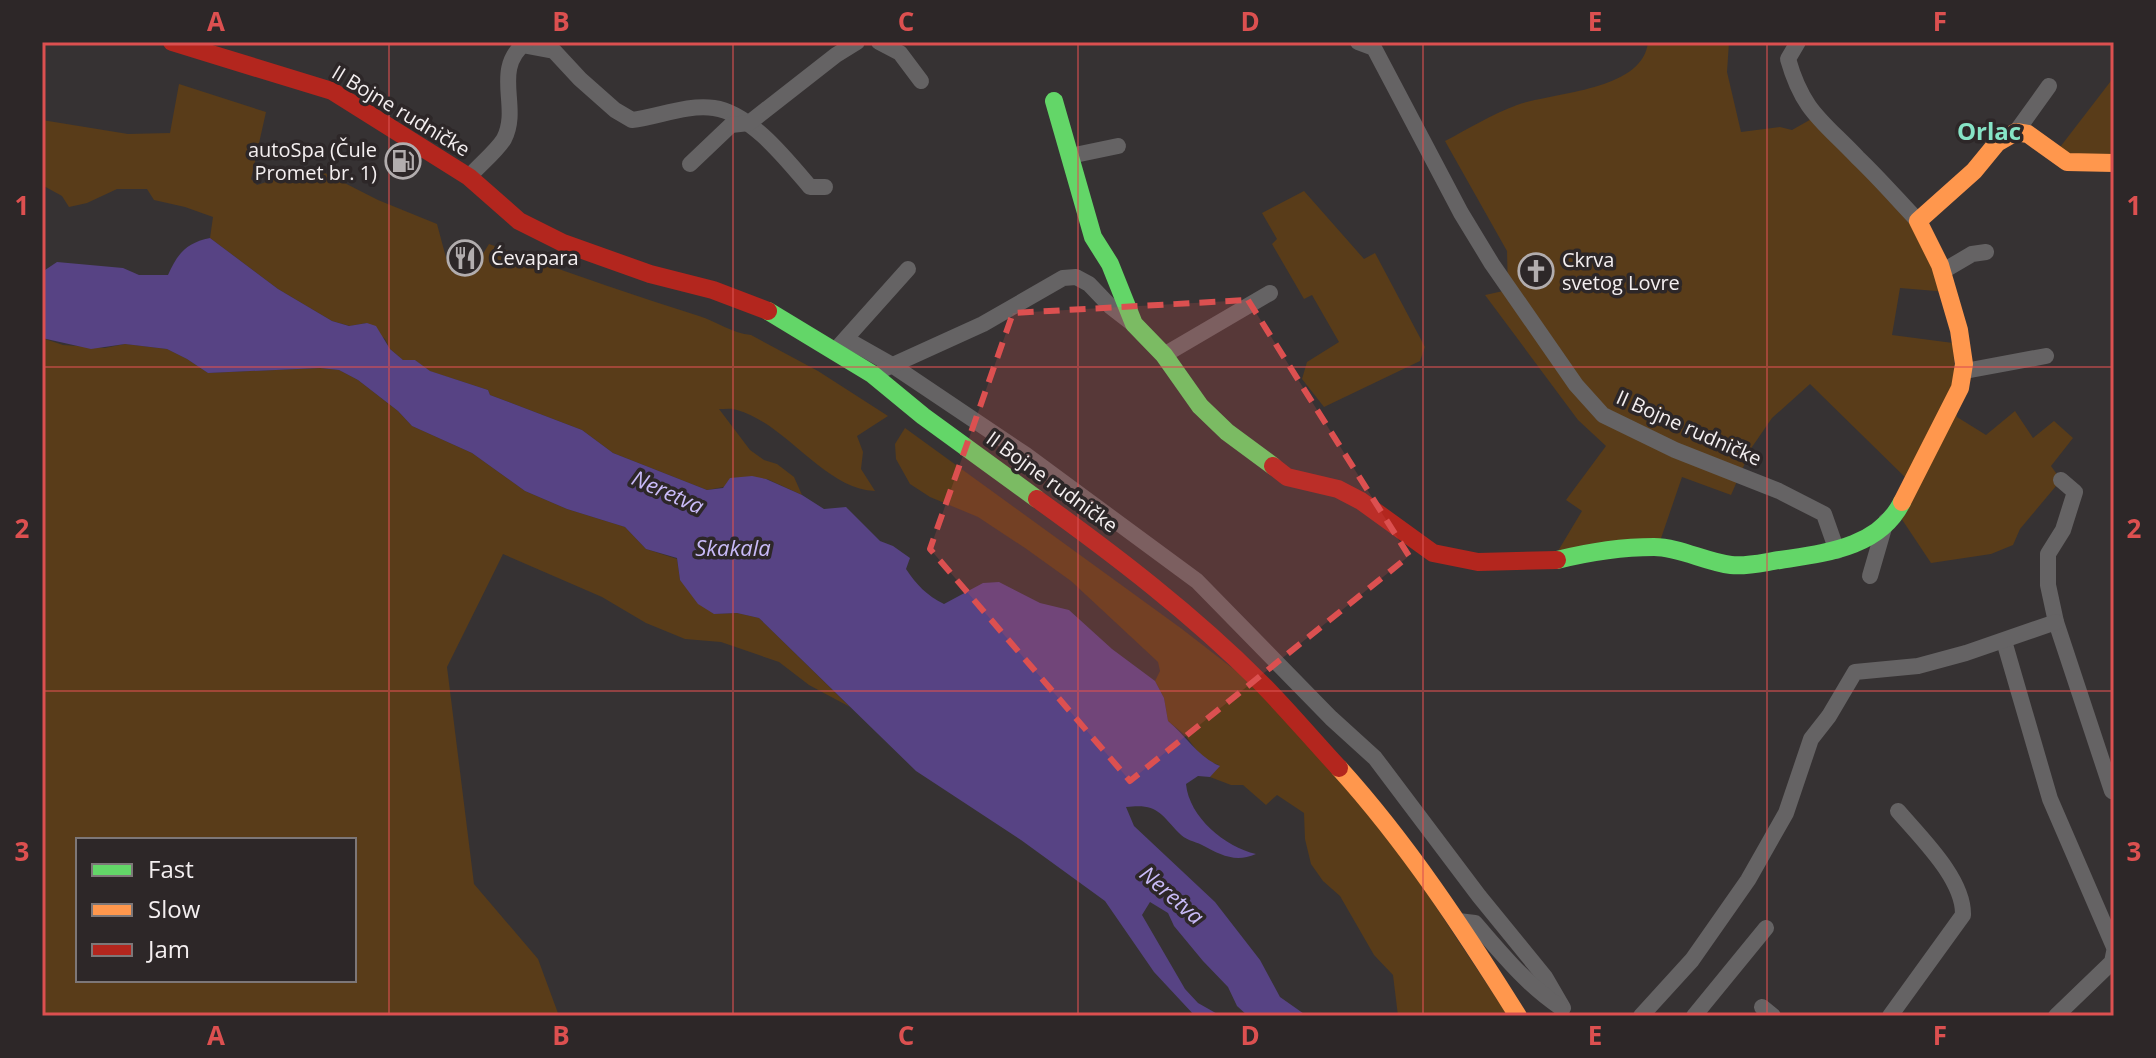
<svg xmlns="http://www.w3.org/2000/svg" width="2156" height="1058" font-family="'Open Sans',sans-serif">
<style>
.green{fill:#593c19;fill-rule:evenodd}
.water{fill:#574384}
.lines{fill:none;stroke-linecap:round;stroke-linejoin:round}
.street{stroke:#656364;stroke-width:16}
.fast{stroke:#63d668;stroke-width:18}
.slow{stroke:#ff974d;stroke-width:18}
.jam{stroke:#b3261e;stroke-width:18}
.marked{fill:#dc5050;fill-opacity:0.2;stroke:#dc5050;stroke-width:6;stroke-dasharray:16 10;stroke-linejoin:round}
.grid{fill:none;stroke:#dc5050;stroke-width:2;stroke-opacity:0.55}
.labels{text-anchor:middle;stroke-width:7;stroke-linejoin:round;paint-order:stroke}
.street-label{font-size:20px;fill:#f4eff0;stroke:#2d2728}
.poi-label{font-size:20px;fill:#f4eff0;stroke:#2d2728;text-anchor:start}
.water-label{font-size:22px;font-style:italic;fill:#c9bbf8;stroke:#2d2728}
.quarter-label{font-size:24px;font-weight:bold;fill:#86e4c6;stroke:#2d2728}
.neatline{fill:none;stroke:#dc5050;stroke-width:3}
.grid-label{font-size:26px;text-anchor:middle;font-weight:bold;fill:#dc5050}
</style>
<rect width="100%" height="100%" fill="#363233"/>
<g class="green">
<path d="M1648,42H1729L1727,72L1741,132L1780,127L1792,130L1815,117L1918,221L1948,292L1900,288L1892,335L1953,343L1957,417L1986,435L2015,411L2033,438L2054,421L2073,438L2051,466L2061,480L2020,529L2013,545L1991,554L1931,563L1901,518L1912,484L1810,384L1772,418L1752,447L1731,495L1682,477L1658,547L1552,561L1582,511L1566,500L1606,446L1578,420L1485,295L1508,290L1507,251L1445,141C1468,129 1492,114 1517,105C1554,92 1643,91 1648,42Z"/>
<polygon points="2114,77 2114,163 2054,155"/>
<path d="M179,84L266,112L251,179L257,185L313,167L378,200L437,224L448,265L457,269L476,265L489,244C559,269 628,294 699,316C716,321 733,334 751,335L818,371L888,416L857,436L863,452L861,469L875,491C824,489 787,424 737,410C732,408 725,409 719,409L750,450L764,460L777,464L794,477L802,495L767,479L707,490L613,453L582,430L490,395L488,390L429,371L415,360H403L390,349L385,339L366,323L350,326L332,321L278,289L210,238L213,217L185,207L154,200L147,189H117L87,203L69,207L62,196L42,185V120L128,134L170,133Z"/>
<polygon points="1304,191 1364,259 1375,253 1425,347 1420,361 1324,407 1302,379 1307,362 1339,342 1312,295 1304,299 1272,244 1277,239 1262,213"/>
<path d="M42,338L63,345L105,348L125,344L167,349L187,359L208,373L320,368L339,370L358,380L398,411L412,426L472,453L525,491L567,509L625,527L646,549L677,559L680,580L714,614L737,613L759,618L850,707L809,685L779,662L721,642L685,639L646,623L602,597L503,554L447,667L474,884L538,959L559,1016H42ZM78,840H354V980H78Z"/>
<polygon points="905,428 1182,629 1253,684 1358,789 1508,1016 1398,1016 1393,975 1374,955 1340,896 1323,881 1311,864 1305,839 1304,813 1277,795 1266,805 1243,785 1231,785 1210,777 1219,765 1204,760 1185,735 1168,721 1164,698 1155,681 1160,671 1158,662 1071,581 1025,548 978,517 930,497 910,484 896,459 895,444"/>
</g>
<path class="water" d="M210,238L278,289L332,321L349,326L367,323L376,326L390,349L403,360H415L430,371L488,390L490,395L582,430L613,453L707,490L723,488L730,478L752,476L766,479L802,495L824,509L846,507L880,541L893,546L910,558L906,569C916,584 927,596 944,604L983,583L999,582L1040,603L1069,610L1112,649L1155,681L1164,698L1168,721C1186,736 1199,758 1220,766L1210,777L1198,776L1186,784C1189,817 1225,847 1256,854C1235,863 1221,855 1202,845C1194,841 1185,840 1179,833C1160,813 1157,803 1126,807L1134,826L1215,902L1260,960L1280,997L1307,1016H1248L1237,1006L1228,987L1203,961L1174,926L1168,913L1150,902L1142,915L1185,989L1198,1003L1221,1016H1195L1154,972L1105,901L1021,840L916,771L759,618L737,613L714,614L698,604L680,580L677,558L646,549L625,527L567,509L525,491L472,453L412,426L398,411L358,380L339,370L320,368L208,373L187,359L167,349L125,344L91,349L42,338V272L57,262L123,268L139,275H168C178,253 186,243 210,238Z"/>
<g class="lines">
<g class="street">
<polyline points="879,42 900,53 921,81"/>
<polyline points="1358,42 1374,48 1461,213 1492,264 1576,385 1603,415 1675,450 1779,491 1824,514 1837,551"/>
<path d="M1798,42L1788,59C1803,112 1823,121 1858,158C1879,178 1898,200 1918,221"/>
<path d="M522,45L554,51L580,79L615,110L632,120C658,117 687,104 714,108C750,113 787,160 810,187H825"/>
<polyline points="2016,132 2049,86"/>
<polyline points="1070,156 1118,146"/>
<polyline points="690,164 731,125 749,123 836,55 857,42"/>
<path d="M469,177C479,165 496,152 504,139C521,106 491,70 526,42"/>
<polyline points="1943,271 1972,254 1986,252"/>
<polyline points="846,339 892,365 1026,455 1197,581 1331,718 1375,758 1479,896 1545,977 1563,1008"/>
<polyline points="840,345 908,269"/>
<polyline points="1164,355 1270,293"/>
<polyline points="884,369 983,324 1063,278 1076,277 1089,284 1111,307 1133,324"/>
<polyline points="1965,371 2046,356"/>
<polyline points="2061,480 2075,492 2063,530 2048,554 2048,585 2056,622 2112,791"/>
<polyline points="1870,576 1886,521"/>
<polyline points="2004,641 2050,799 2114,947"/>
<path d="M1458,921L1475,923C1502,954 1526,984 1560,1007"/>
<polyline points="1762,1007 1773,1016"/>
<polyline points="1641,1016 1692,960 1748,880 1786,813 1811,739 1829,716 1855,672 1918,666 1966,653 2056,622"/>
<polyline points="1694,1016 1766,928"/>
<path d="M1890,1016L1963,915C1964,879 1921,838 1898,811"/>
<polyline points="2056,1016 2112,962 2114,952"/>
</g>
<g class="fast">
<polyline points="1054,101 1093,237 1110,264 1134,324 1164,355 1200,406 1227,432 1273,466"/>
<polyline points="768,311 872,374 923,416 1037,499"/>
<path d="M1557,560C1589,552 1620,547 1654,547C1679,547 1706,562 1731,565C1747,567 1765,562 1780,560C1825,553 1879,548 1902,502"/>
</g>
<g class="slow">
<polyline points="1902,502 1960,388 1964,364 1959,330 1940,265 1918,221 1974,171 1997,143 2016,132 2028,134 2067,162 2114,163"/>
<path d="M1339,768C1407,843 1464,930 1518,1016"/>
</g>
<g class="jam">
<polyline points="172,42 332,91 469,177 519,221 563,243 650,274 713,290 768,311"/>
<polyline points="1273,466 1287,477 1338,489 1361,501 1433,553 1478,562 1557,560"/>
<path d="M1037,499C1115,555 1192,614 1260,682C1287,709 1312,739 1339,768"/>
</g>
</g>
<path class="marked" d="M1248,300L1409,556L1130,781L930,549L1013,313Z"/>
<path class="grid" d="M389,42V1016M733,42V1016M1078,42V1016M1423,42V1016M1767,42V1016M42,367H2114M42,691H2114"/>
<defs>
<symbol id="fuel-ring" viewBox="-11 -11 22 22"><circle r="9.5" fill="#2d2728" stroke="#b2adae" stroke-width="1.5"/><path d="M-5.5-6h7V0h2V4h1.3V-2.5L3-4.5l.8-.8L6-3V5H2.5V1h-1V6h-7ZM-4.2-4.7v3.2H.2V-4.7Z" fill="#b2adae"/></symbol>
<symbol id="restaurant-ring" viewBox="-11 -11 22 22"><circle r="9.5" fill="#2d2728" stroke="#b2adae" stroke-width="1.5"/><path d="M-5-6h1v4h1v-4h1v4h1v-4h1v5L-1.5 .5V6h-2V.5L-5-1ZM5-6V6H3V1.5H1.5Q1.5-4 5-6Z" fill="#b2adae"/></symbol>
<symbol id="church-ring" viewBox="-11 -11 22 22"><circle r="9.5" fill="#2d2728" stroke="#b2adae" stroke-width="1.5"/><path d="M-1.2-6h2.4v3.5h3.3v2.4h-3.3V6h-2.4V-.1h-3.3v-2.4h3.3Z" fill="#b2adae"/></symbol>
</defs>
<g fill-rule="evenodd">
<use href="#fuel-ring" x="383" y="141" width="40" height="40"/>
<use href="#restaurant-ring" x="445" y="238" width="40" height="40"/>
<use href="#church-ring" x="1516" y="251" width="40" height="40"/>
</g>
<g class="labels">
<g class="street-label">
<text transform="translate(401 111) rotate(31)" y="7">II Bojne rudničke</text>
<text transform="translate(1689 428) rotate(24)" y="7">II Bojne rudničke</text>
<text transform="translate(1052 482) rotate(36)" y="7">II Bojne rudničke</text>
</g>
<g class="poi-label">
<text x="377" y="157" text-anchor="end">autoSpa (Čule<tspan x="377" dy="23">Promet br. 1)</tspan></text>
<text x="491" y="265">Ćevapara</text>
<text x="1562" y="267">Ckrva<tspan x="1562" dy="23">svetog Lovre</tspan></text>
</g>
<g class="water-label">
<text transform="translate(668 492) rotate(24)" y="8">Neretva</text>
<text x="733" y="556">Skakala</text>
<text transform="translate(1172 895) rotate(41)" y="8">Neretva</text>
</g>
<g class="quarter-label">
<text x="1989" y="140">Orlac</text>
</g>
</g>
<rect width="2156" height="1058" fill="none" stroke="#2d2728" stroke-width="88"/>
<rect x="76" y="838" width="280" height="144" fill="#2d2728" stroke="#7d7778" stroke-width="2"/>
<rect x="92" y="864" width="40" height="12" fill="#63d668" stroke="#7d7778" stroke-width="2"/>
<text x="148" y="878" font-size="24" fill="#f4eff0">Fast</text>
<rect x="92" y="904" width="40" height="12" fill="#ff974d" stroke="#7d7778" stroke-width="2"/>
<text x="148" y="918" font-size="24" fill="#f4eff0">Slow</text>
<rect x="92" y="944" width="40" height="12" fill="#b3261e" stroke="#7d7778" stroke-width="2"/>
<text x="148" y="958" font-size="24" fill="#f4eff0">Jam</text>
<rect x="44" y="44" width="2068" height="970" class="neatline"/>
<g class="grid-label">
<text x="216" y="31">A</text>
<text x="561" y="31">B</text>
<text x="906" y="31">C</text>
<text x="1250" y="31">D</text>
<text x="1595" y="31">E</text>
<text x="1940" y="31">F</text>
<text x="22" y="215">1</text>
<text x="2134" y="215">1</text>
<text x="22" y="538">2</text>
<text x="2134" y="538">2</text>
<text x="22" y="861">3</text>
<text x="2134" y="861">3</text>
<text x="216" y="1045">A</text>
<text x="561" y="1045">B</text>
<text x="906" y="1045">C</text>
<text x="1250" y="1045">D</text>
<text x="1595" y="1045">E</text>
<text x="1940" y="1045">F</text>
</g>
</svg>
